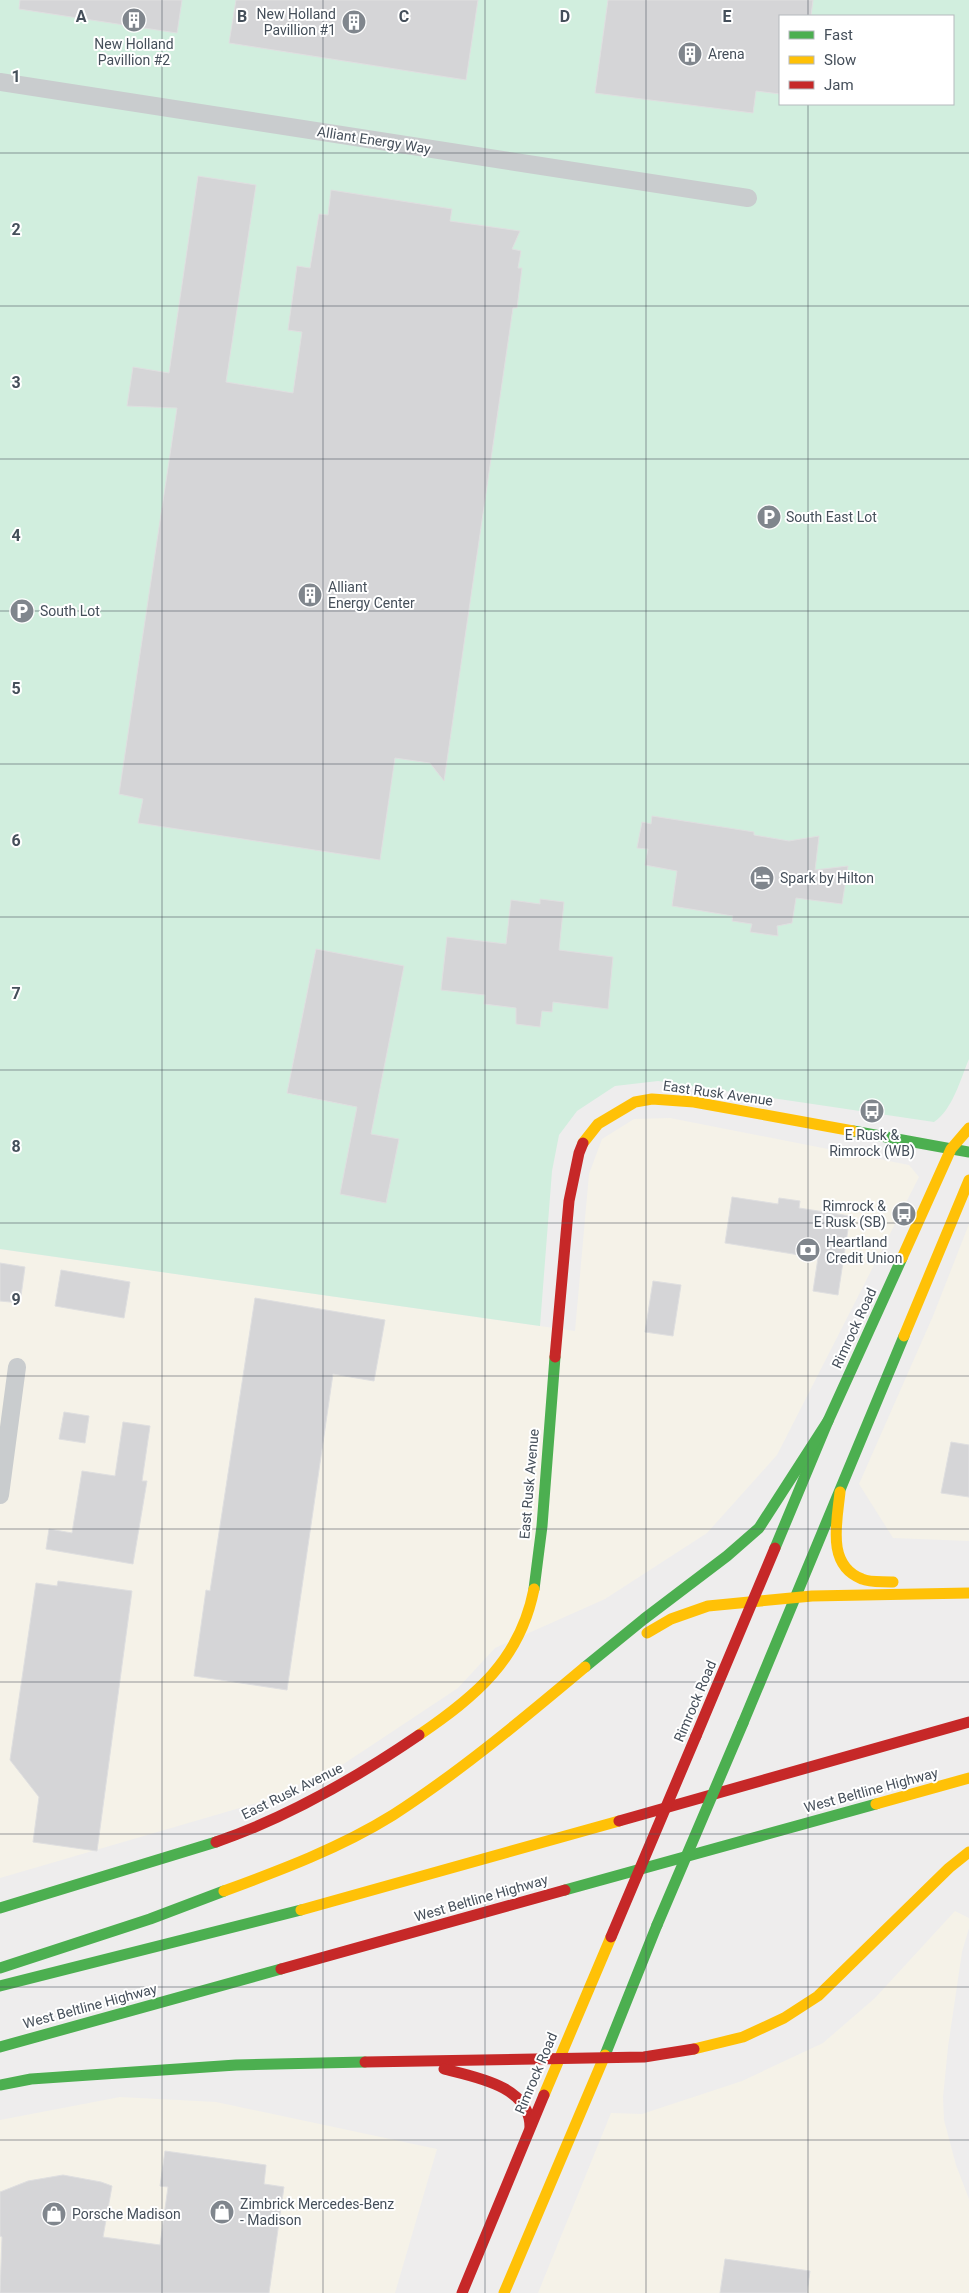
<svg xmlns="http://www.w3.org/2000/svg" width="969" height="2293" font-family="Roboto,sans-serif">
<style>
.commercial{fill:#f5f2e8}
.green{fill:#d1eede;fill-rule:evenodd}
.building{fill:#d5d5d7;stroke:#dfdfe0}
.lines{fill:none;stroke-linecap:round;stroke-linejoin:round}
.street{stroke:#c9ccce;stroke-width:18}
.fast{stroke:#4caf50;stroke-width:11}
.slow{stroke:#ffc107;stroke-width:11}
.jam{stroke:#c62828;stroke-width:11}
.fast-bridge{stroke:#4caf50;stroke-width:11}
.jam-bridge{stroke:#c62828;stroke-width:11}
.grid{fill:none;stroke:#454f5a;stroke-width:1;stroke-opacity:0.55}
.labels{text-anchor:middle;stroke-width:4;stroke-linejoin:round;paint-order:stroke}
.poi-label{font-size:14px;fill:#454f5a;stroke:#fff;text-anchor:start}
.street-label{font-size:14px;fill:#454f5a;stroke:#fff}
.grid-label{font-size:16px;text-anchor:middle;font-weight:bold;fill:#454f5a;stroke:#fff;stroke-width:4;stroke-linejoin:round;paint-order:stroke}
</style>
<rect width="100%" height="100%" fill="#eeeded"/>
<g class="commercial">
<polygon points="670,1118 909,1165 919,1177 777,1455 707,1533 605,1599 495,1648 458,1688 339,1767 257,1803 0,1878 0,1249 575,1331 589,1174 602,1139 634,1119"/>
<polygon points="969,1224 969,1541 893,1538 859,1484 933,1316"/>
<polygon points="955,1911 969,1918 969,1928 962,1952 948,2047 943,2097 944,2120 956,2165 969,2199 969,2293 538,2293 611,2113 642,2114 742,2081 823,2043 875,1998"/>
<polygon points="120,2097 216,2102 437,2149 395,2293 0,2293 0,2120"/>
</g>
<path class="green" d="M0,0H969V1059C960,1080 953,1109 934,1122L658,1081L615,1086L577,1111L559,1135L552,1171L540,1326L0,1249ZM780,16H953V104H780Z"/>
<g class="building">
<polygon points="20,0 182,0 177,33 19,9"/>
<polygon points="236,0 478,0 466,80 229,43"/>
<polygon points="608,0 813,0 811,16 780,16 780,94 756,91 753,113 595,93"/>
<polygon points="198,176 256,185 226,382 293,393 302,332 288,330 297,266 310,268 319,214 328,215 331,190 452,209 450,221 520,231 512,249 521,251 518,268 522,268 517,308 513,308 444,781 430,763 395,758 380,860 138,823 143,799 119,794 177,408 127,406 133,367 169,373"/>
<polygon points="652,816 754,832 754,835 789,841 819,836 815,870 848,866 842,904 796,898 792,923 777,926 778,936 750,932 752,924 732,921 733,916 672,906 677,871 645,865 648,849 637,848 642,822 651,824"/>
<polygon points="540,899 564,902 559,950 613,957 608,1009 553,1002 552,1012 542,1011 540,1027 516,1024 516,1008 484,1004 485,995 441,990 447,937 506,944 511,900 540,904"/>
<polygon points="316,949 404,966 371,1134 399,1139 386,1203 340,1194 357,1107 287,1093"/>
<polygon points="732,1197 778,1204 779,1198 800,1201 799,1208 850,1216 838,1295 813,1291 818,1258 725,1243"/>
<polygon points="0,1263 25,1267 20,1303 0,1301"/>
<polygon points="61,1270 130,1282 124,1318 55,1306"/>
<polygon points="653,1281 681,1285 673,1336 645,1332"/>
<polygon points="255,1298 385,1320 374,1381 333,1374 287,1690 194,1676 206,1590 210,1591"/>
<polygon points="64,1412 89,1416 85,1443 59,1439"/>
<polygon points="123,1422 150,1426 142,1481 147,1481 133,1564 46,1549 49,1529 72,1533 82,1471 115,1476"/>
<polygon points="951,1442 969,1445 969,1497 941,1493"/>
<polygon points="58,1581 132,1591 97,1851 33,1842 39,1797 10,1760 36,1583 57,1586"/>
<polygon points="165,2151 266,2165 264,2184 284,2187 269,2293 0,2293 2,2237 0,2236 0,2192 28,2181 63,2175 101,2182 112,2186 103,2237 160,2245 168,2187 160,2186"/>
<polygon points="725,2259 810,2271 807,2293 720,2293"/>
</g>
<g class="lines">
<g class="street">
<polyline points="0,82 748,198"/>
<polyline points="0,1495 17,1367"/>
</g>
<g class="fast">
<polyline points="853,1131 969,1152"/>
<polyline points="775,1548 828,1421 902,1258"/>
<polyline points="534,1589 542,1526 555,1357"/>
<polyline points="585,1667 644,1619 727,1556 759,1528 828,1421"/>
<polyline points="743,1723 904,1336"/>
<polyline points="565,1890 876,1804"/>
<polyline points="0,1908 216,1842"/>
<polyline points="0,1968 150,1919 224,1891"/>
<polyline points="0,1986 301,1910"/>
<polyline points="0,2047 281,1969"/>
<polyline points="605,2055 657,1925"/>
<polyline points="0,2085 31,2079 236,2065 365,2062"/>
</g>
<g class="slow">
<polyline points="583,1143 598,1124 635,1102 652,1099 694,1102 853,1131"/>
<polyline points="902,1258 951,1149 969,1128"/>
<polyline points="904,1336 969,1180"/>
<path d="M840,1492C837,1522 826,1565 862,1579C871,1583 883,1581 893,1582"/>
<polyline points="647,1633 671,1619 708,1606 812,1596 969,1593"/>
<path d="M419,1735C476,1696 520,1660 534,1589"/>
<polyline points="876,1804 969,1778"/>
<path d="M224,1891C281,1870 340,1848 393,1815C461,1771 523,1719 585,1667"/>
<polyline points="301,1910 619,1821"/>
<polyline points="694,2049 743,2037 784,2018 818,1996 949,1868 969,1852"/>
<polyline points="544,2095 611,1937"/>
<polyline points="504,2293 605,2055"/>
</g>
<g class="jam">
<polyline points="555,1357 569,1201 579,1153 583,1143"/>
<polyline points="696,1736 775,1548"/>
<polyline points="619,1821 969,1722"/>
<path d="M216,1842C289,1817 356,1778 419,1735"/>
<polyline points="281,1969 565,1890"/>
<polyline points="365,2062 644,2057 694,2049"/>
<path d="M444,2069C475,2077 530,2086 530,2127"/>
<polyline points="462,2293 544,2095"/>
</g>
<polyline class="fast-bridge" points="657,1925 743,1723"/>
<polyline class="jam-bridge" points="611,1937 696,1736"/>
</g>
<path class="grid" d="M162,0V2293M323,0V2293M485,0V2293M646,0V2293M808,0V16M808,104V2293M0,153H969M0,306H969M0,459H969M0,611H969M0,764H969M0,917H969M0,1070H969M0,1223H969M0,1376H969M0,1529H969M0,1682H969M0,1834H969M0,1987H969M0,2140H969"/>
<defs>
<symbol id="building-disc" viewBox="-11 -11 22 22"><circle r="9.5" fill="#80868d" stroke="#fff"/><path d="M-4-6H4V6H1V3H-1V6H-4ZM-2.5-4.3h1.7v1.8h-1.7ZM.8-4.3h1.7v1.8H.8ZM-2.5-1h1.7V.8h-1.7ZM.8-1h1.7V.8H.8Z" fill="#fff"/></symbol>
<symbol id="parking-disc" viewBox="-11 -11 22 22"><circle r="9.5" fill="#80868d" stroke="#fff"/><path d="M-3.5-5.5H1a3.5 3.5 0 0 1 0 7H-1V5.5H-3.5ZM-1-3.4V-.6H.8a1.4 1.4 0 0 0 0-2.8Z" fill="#fff"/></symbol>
<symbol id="hotel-disc" viewBox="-11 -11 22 22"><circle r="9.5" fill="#80868d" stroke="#fff"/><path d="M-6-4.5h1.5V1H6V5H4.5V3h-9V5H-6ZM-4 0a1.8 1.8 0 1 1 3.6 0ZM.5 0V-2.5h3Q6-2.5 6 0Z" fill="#fff"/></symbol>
<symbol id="bus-disc" viewBox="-11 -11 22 22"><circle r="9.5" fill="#80868d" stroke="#fff"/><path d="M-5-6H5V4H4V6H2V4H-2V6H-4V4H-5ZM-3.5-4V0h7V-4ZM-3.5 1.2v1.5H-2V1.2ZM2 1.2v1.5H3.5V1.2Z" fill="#fff"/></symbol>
<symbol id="bank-disc" viewBox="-11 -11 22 22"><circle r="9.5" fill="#80868d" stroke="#fff"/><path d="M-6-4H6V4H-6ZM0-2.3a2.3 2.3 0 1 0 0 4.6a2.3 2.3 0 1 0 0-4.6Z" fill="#fff"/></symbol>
<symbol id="shop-disc" viewBox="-11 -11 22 22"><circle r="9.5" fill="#80868d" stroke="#fff"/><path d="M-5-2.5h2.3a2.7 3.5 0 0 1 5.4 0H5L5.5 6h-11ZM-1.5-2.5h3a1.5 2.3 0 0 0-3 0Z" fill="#fff"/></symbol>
</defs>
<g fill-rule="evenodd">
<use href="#building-disc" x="120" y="6" width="28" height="28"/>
<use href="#building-disc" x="340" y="8" width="28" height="28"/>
<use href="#building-disc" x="676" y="40" width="28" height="28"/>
<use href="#parking-disc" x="755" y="503" width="28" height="28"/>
<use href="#building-disc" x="296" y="581" width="28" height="28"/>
<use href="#parking-disc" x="8" y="597" width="28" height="28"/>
<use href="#hotel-disc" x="748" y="864" width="28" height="28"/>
<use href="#bus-disc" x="858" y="1097" width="28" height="28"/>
<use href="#bus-disc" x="890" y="1200" width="28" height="28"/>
<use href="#bank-disc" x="794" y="1236" width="28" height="28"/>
<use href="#shop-disc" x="208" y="2198" width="28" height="28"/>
<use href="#shop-disc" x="40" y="2200" width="28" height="28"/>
</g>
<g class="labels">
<g class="poi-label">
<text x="336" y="19" text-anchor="end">New Holland<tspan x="336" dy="16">Pavillion #1</tspan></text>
<text x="134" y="49" text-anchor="middle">New Holland<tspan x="134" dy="16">Pavillion #2</tspan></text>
<text x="708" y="59">Arena</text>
<text x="786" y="522">South East Lot</text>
<text x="328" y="592">Alliant<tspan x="328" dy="16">Energy Center</tspan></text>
<text x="40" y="616">South Lot</text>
<text x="780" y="883">Spark by Hilton</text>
<text x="872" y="1140" text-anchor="middle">E Rusk &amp;<tspan x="872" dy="16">Rimrock (WB)</tspan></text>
<text x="886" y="1211" text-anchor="end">Rimrock &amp;<tspan x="886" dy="16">E Rusk (SB)</tspan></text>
<text x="826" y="1247">Heartland<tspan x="826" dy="16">Credit Union</tspan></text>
<text x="240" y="2209">Zimbrick Mercedes-Benz<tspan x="240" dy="16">- Madison</tspan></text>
<text x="72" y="2219">Porsche Madison</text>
</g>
<g class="street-label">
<text transform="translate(374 140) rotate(9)" y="5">Alliant Energy Way</text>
<text transform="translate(718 1093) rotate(8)" y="5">East Rusk Avenue</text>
<text transform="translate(854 1328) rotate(-65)" y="5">Rimrock Road</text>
<text transform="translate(529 1484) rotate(-85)" y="5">East Rusk Avenue</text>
<text transform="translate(695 1701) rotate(-67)" y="5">Rimrock Road</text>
<text transform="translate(871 1790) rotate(-15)" y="5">West Beltline Highway</text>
<text transform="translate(292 1791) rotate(-26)" y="5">East Rusk Avenue</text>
<text transform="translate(481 1898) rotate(-16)" y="5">West Beltline Highway</text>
<text transform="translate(90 2006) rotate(-15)" y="5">West Beltline Highway</text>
<text transform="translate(536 2073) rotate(-67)" y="5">Rimrock Road</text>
</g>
</g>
<g class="grid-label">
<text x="81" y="22">A</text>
<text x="242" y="22">B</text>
<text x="404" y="22">C</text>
<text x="565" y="22">D</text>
<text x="727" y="22">E</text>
<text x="16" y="82">1</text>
<text x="16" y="235">2</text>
<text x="16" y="388">3</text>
<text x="16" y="541">4</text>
<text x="16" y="694">5</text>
<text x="16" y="846">6</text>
<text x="16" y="999">7</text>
<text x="16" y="1152">8</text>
<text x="16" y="1305">9</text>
</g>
<rect x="779" y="15" width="175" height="90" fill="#ffffff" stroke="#b5b9bd"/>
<rect x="789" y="31" width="25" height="8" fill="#4caf50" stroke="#b5b9bd"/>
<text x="824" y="40" font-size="15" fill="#454f5a">Fast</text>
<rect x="789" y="56" width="25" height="8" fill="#ffc107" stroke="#b5b9bd"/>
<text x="824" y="65" font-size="15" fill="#454f5a">Slow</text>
<rect x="789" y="81" width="25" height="8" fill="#c62828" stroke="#b5b9bd"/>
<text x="824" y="90" font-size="15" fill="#454f5a">Jam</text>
</svg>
